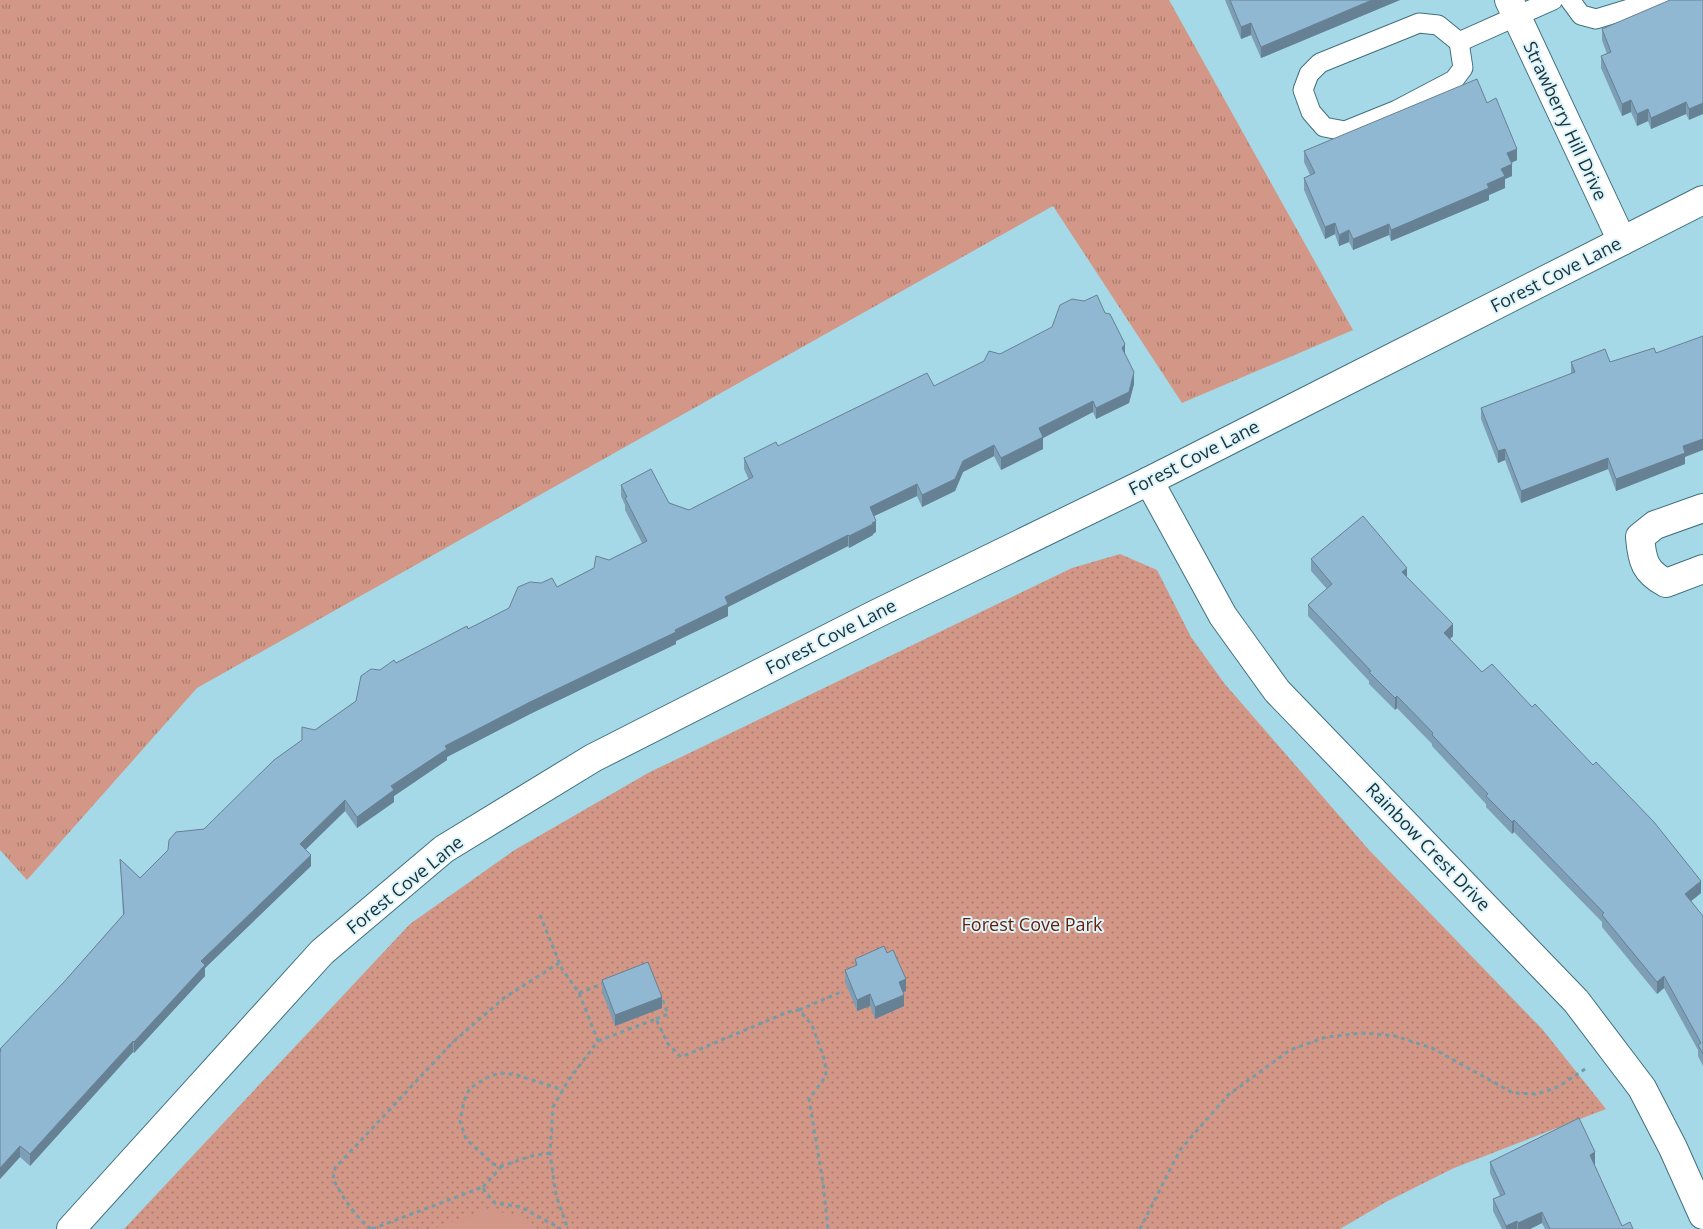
<svg xmlns="http://www.w3.org/2000/svg" width="1703" height="1229" font-family="'Open Sans',sans-serif">
<style>
.grass{fill:url(#grass-tufts)}
.park{fill:url(#park-dots)}
.pitch{fill:#d29786}
.lines{fill:none;stroke-linecap:round;stroke-linejoin:round}
.lane-casing{stroke:#40707d;stroke-width:21}
.street-casing{stroke:#40707d;stroke-width:30}
.path{stroke:#759da9;stroke-width:3;stroke-dasharray:4 4;stroke-linecap:butt}
.lane{stroke:#fff;stroke-width:19}
.street{stroke:#fff;stroke-width:28}
.wall{fill:#7d9eb5}
.shaded-wall{fill:#668193}
.building{fill:#91b8d2;stroke:#668193}
.labels{text-anchor:middle;stroke-width:4;stroke-linejoin:round;paint-order:stroke}
.street-label{font-size:18px;fill:#1b3035;stroke:#dcf5fd}
.park-label{font-size:18px;fill:#691c02;stroke:#dcf5fd}
</style>
<defs>
<pattern id="grass-tufts" width="24" height="20" patternUnits="userSpaceOnUse" patternTransform="scale(1.25)"><rect width="24" height="20" fill="#d29786"/><path d="M3 7l-1-3M5 7V3M7 7l1-3M15 17l-1-3M17 17v-4M19 17l1-3" fill="none" stroke="#aa7c6e"/></pattern>
<pattern id="park-dots" width="8" height="8" patternUnits="userSpaceOnUse" patternTransform="scale(1.25)"><rect width="8" height="8" fill="#d29786"/><path d="M2 2h.1M6 6h.1" fill="none" stroke="#aa7c6e" stroke-width="1.8" stroke-linecap="round"/></pattern>
</defs>
<rect width="100%" height="100%" fill="#a6d9e8"/>
<polygon class="grass" points="0,0 1169,0 1353,330 1182,403 1053,206 197,688 27,880 0,850"/>
<polygon class="park" points="1120,554 1157,570 1191,637 1224,683 1369,850 1543,1030 1606,1109 1454,1168 1386,1202 1340,1229 124,1229 410,924 513,851 648,773 1072,568"/>
<polygon class="pitch" points="485,1210 520,1215 538,1229 433,1229"/>
<g class="lines">
<defs>
<g id="lane">
<polyline points="1570,0 1581,15 1596,19 1659,0"/>
<polygon points="1419,23 1438,25 1459,42 1463,68 1454,80 1397,110 1345,131 1324,127 1311,112 1303,90 1309,74 1320,63"/>
<polyline points="1459,42 1553,0"/>
</g>
<g id="street">
<polyline points="1509,0 1622,241"/>
<polyline points="1149,481 1223,616 1277,691 1576,1001 1642,1088 1673,1148 1703,1215"/>
<path d="M1703,508L1655,525L1640,537C1642,561 1645,572 1666,583L1703,569"/>
<polyline points="71,1229 322,952 444,849 593,758 876,614 1149,481 1703,200"/>
</g>
</defs>
<use href="#lane" class="lane-casing"/>
<use href="#street" class="street-casing"/>
<g class="path">
<polyline points="540,915 562,969 579,993 598,1041 568,1081 553,1107 550,1153 556,1195 568,1229"/>
<polyline points="579,993 604,983"/>
<polyline points="799,1010 841,992"/>
<polyline points="656,1019 668,1014 660,994"/>
<polyline points="598,1041 656,1019 668,1044 681,1057 788,1012 799,1010 812,1025 825,1061 826,1076 809,1099 823,1183 828,1229"/>
<polyline points="550,1153 531,1156 502,1166 493,1164 466,1139 460,1121 464,1101 470,1088 488,1077 500,1073 517,1075 563,1090"/>
<polyline points="483,1187 502,1166"/>
<path d="M371,1229C354,1216 343,1197 333,1179L335,1168L453,1042L504,998L559,963"/>
<polyline points="372,1229 483,1187 485,1192 495,1203 521,1207 561,1229"/>
<polyline points="1140,1229 1180,1150 1228,1095 1290,1050 1326,1037 1363,1033 1395,1036 1432,1048 1513,1093 1537,1094 1558,1087 1588,1067"/>
</g>
<use href="#lane" class="lane"/>
<use href="#street" class="street"/>
</g>
<g class="wall">
<polygon points="1225,0 1400,0 1261,58 1251,35 1241,39"/>
<polygon points="1703,0 1689,120 1686,114 1651,129 1648,121 1637,126 1631,112 1622,116 1601,68 1601,56 1607,54 1602,40 1602,29"/>
<polygon points="1487,103 1517,160 1511,163 1512,176 1505,179 1505,188 1489,195 1489,200 1391,241 1389,235 1353,250 1349,242 1339,246 1335,234 1325,239 1304,190 1304,178 1310,175 1304,162 1304,151"/>
<polygon points="1000,354 1125,354 1134,384 1129,403 1096,419 1093,412 1043,438 1043,449 1001,470 994,456 963,472 955,491 922,507 917,496 874,516 876,532 873,534 873,535 849,548 848,546 728,607 728,616 676,641 676,644 530,714 447,757 447,760 394,796 394,802 357,828 345,811 306,849 311,866 205,968 205,976 134,1053 133,1052 30,1166 20,1157 0,1179 0,1049 64,982 123,915 120,859 140,878 204,829 315,730 356,701 380,670 557,587 642,543 625,510 625,505 621,496 621,485 689,510 749,480 744,469 744,458 778,446 934,386"/>
<polygon points="1571,362 1610,362 1685,457 1685,464 1616,491 1608,469 1521,503 1505,460 1498,463 1481,419 1481,408 1571,374"/>
<polygon points="1311,559 1407,577 1453,636 1450,639 1482,672 1701,893 1691,901 1703,916 1703,1066 1698,1056 1698,1050 1664,988 1657,994 1602,927 1602,922 1514,832 1512,834 1486,807 1486,804 1432,746 1432,744 1397,708 1395,710 1369,684 1369,681 1308,616 1308,605 1327,589 1311,571"/>
<polygon points="855,959 906,991 903,992 904,1006 875,1019 870,1006 857,1011 845,982 845,970 855,966"/>
<polygon points="602,980 662,1008 615,1026 602,992"/>
<polygon points="1490,1162 1595,1164 1594,1164 1622,1226 1633,1229 1545,1229 1542,1223 1530,1229 1502,1229 1493,1211 1493,1199 1500,1196 1490,1173"/>
</g>
<g class="shaded-wall">
<polygon points="1372,0 1400,0 1261,58 1261,47"/>
<polygon points="1251,23 1251,35 1241,39 1241,27"/>
<polygon points="1631,100 1631,112 1622,116 1622,104"/>
<polygon points="1686,102 1686,114 1651,129 1651,118"/>
<polygon points="1703,103 1703,114 1689,120 1689,109"/>
<polygon points="1648,109 1648,121 1637,126 1637,114"/>
<polygon points="1517,149 1517,160 1507,165 1507,153"/>
<polygon points="1512,164 1512,176 1505,179 1505,188 1489,195 1489,200 1391,241 1391,230 1501,169"/>
<polygon points="1335,223 1335,234 1325,239 1325,227"/>
<polygon points="1389,224 1389,235 1353,250 1353,239"/>
<polygon points="1349,230 1349,242 1339,246 1339,235"/>
<polygon points="1125,344 1125,356 1122,348"/>
<polygon points="1134,372 1134,384 1129,403 1096,419 1096,408"/>
<polygon points="1093,401 1093,412 1043,438 1043,449 1001,470 1001,458 1039,428"/>
<polygon points="1703,439 1703,450 1685,457 1685,464 1616,491 1616,479 1683,446"/>
<polygon points="994,445 994,456 963,472 955,491 922,507 922,495 963,461"/>
<polygon points="1505,449 1505,460 1498,463 1498,451"/>
<polygon points="1608,458 1608,469 1521,503 1521,491"/>
<polygon points="917,484 917,496 870,518 870,507"/>
<polygon points="876,521 876,532 873,534 873,535 849,548 849,536"/>
<polygon points="848,535 848,546 728,607 728,616 676,641 676,644 530,714 447,757 447,760 394,796 394,802 357,828 357,817 391,786 445,746 530,702 675,630 725,597"/>
<polygon points="1407,568 1407,580 1402,572"/>
<polygon points="1453,624 1453,636 1444,644 1444,633"/>
<polygon points="1397,696 1397,708 1395,710 1395,698"/>
<polygon points="345,800 345,811 300,855 300,844"/>
<polygon points="1514,820 1514,832 1512,834 1512,822"/>
<polygon points="311,855 311,866 205,968 205,976 134,1053 134,1042 201,961"/>
<polygon points="1701,881 1701,893 1685,906 1685,894"/>
<polygon points="1664,976 1664,988 1657,994 1657,982"/>
<polygon points="906,979 906,991 899,994 899,982"/>
<polygon points="870,994 870,1006 857,1011 857,1000"/>
<polygon points="904,995 904,1006 875,1019 875,1007"/>
<polygon points="662,997 662,1008 615,1026 615,1015"/>
<polygon points="133,1041 133,1052 30,1166 30,1154"/>
<polygon points="20,1146 20,1157 0,1179 0,1168"/>
<polygon points="1595,1152 1595,1164 1590,1166 1590,1155"/>
<polygon points="1542,1212 1542,1223 1530,1229 1518,1229 1518,1223"/>
<polygon points="1517,1221 1517,1229 1506,1229 1506,1226"/>
</g>
<g class="building">
<polygon points="1230,0 1372,0 1261,47 1251,23 1241,27"/>
<polygon points="1670,0 1703,0 1703,103 1689,109 1686,102 1651,118 1648,109 1637,114 1631,100 1622,104 1601,56 1611,52 1602,29"/>
<polygon points="1477,79 1487,103 1496,98 1517,149 1507,153 1512,164 1501,169 1505,176 1487,184 1489,188 1391,230 1389,224 1353,239 1349,230 1339,235 1335,223 1325,227 1304,178 1315,173 1304,151"/>
<polygon points="1097,295 1105,313 1110,314 1125,344 1122,348 1134,372 1129,392 1096,408 1093,401 1039,428 1043,437 1001,458 994,445 963,461 955,479 922,495 917,484 870,507 876,521 872,523 873,524 849,536 848,535 725,597 728,604 675,630 676,632 530,702 445,746 447,749 391,786 394,790 357,817 345,800 300,844 311,855 201,961 205,965 134,1042 133,1041 30,1154 20,1146 0,1168 0,1051 1,1051 0,1049 64,982 124,914 120,859 140,878 168,850 169,840 176,832 204,829 274,760 302,740 302,727 315,730 356,701 361,676 371,669 380,670 394,660 396,663 467,626 468,629 509,608 518,587 530,582 541,583 552,578 557,587 594,568 596,556 609,560 647,541 625,498 627,497 621,485 651,469 669,503 689,510 753,477 744,458 776,442 778,446 927,373 934,386 984,361 989,351 1000,354 1052,327 1060,305 1072,299 1084,301"/>
<polygon points="1703,336 1703,439 1683,446 1685,453 1616,479 1608,458 1521,491 1505,449 1498,451 1481,408 1575,372 1571,362 1605,349 1610,362 1654,348 1656,353"/>
<polygon points="1363,516 1407,568 1402,572 1453,624 1444,633 1482,672 1492,664 1532,707 1535,704 1593,765 1596,762 1654,822 1701,881 1685,894 1703,916 1703,1054 1698,1045 1701,1043 1664,976 1657,982 1602,915 1604,913 1514,820 1512,822 1486,796 1488,794 1432,735 1433,733 1397,696 1395,698 1369,672 1371,671 1308,605 1332,584 1311,559"/>
<polygon points="884,946 887,953 893,950 906,979 899,982 904,995 875,1007 870,994 857,1000 845,970 857,965 855,959"/>
<polygon points="648,962 662,997 615,1015 602,980"/>
<polygon points="1579,1118 1595,1152 1590,1155 1622,1226 1630,1222 1633,1229 1550,1229 1542,1212 1518,1223 1517,1221 1506,1226 1493,1199 1505,1194 1490,1162"/>
</g>
<g class="labels">
<g class="street-label">
<text transform="translate(1565 121) rotate(65)" y="6">Strawberry Hill Drive</text>
<text transform="translate(1556 275) rotate(-27)" y="6">Forest Cove Lane</text>
<text transform="translate(1194 458) rotate(-27)" y="6">Forest Cove Lane</text>
<text transform="translate(831 637) rotate(-27)" y="6">Forest Cove Lane</text>
<text transform="translate(1428 847) rotate(46)" y="6">Rainbow Crest Drive</text>
<text transform="translate(405 885) rotate(-39)" y="6">Forest Cove Lane</text>
</g>
<g class="park-label">
<text x="1032" y="931">Forest Cove Park</text>
</g>
</g>
</svg>
